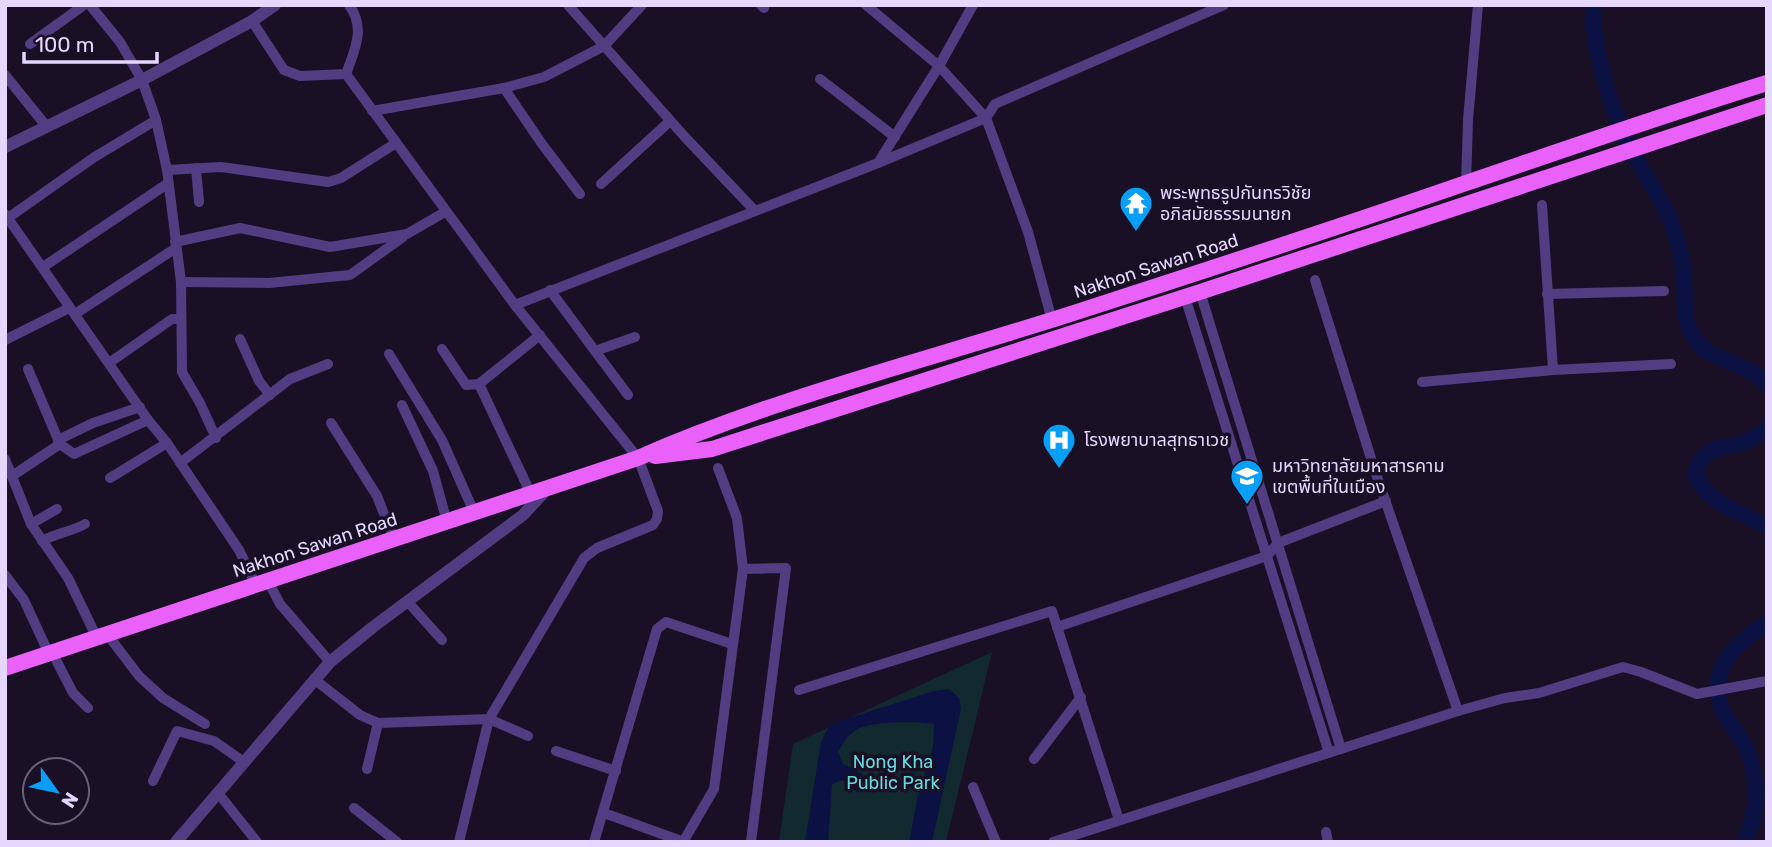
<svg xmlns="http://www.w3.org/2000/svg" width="1772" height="847" font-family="Rubik,'Noto Sans Thai',sans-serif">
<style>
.green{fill:#132930}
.water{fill:#0c1143}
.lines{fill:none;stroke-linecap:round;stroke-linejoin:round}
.river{stroke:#0c1143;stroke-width:16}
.minor{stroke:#523d83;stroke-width:10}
.tertiary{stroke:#523d83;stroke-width:12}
.primary{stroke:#ea61fa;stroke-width:16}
.labels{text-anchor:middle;stroke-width:7;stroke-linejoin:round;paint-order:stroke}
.poi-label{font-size:18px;fill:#e5d7fe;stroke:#1a1026;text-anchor:start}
.street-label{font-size:18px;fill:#e5d7fe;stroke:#1a1026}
.park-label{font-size:18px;fill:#64dadc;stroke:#1a1026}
</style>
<rect width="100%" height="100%" fill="#1a1026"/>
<polygon class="green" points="992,652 946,842 779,842 793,744"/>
<path class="water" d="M949,689L959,698L961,709L932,842H909L918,796L933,747L934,724C918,721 869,721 856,730C848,735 843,743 838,752L843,764L868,777L858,793L843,780L832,784L828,842H805L821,742L830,724L934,691Z"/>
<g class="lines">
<g class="river">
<path d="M1593,5C1593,55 1613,118 1638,162C1650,184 1665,204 1673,227C1678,242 1682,258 1684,274C1686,296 1681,317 1693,336C1709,364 1748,360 1767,385"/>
<path d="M1767,429C1761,433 1754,438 1748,441C1723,450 1703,443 1695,474C1708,504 1739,512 1767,526"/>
<path d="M1744,842C1760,813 1759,771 1743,742C1738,733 1730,725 1725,715C1703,673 1734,645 1767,623"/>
</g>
<g class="minor">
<polyline points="90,5 120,42 142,80 156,120 167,170 181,282 182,372 200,403 216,438"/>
<polyline points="568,5 684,136 755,211"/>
<polyline points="761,5 764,8"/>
<polyline points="866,5 939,66 986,118 1028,232 1052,320"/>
<path d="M252,21L284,70L300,76L346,74C355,49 366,28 349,5"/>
<polyline points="30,44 84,5"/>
<polyline points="346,74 515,305 638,458 658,511 657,519 653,525 597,548 584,558 489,719 459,842"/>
<polyline points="5,75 47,127"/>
<polyline points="820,79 895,137"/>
<polyline points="504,88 542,144 580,194"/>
<polyline points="372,111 504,88 544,77 604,46 642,5"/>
<polyline points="878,163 939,66 973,5"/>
<polyline points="196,168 199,202"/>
<polyline points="167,170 221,167 328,182 341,178 396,143"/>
<polyline points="601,184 670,121"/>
<polyline points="1466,184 1468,120 1478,5"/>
<polyline points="1542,205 1553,370 1671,364"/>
<polyline points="5,214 148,420 167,443 239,550 256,585"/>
<polyline points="8,218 93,158 156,120"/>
<polyline points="175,242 240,228 330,247 407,234 445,212"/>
<polyline points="43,267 167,184"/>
<polyline points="181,282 269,283 350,275 403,237"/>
<polyline points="550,290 595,351 635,337"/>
<polyline points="1200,292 1341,749"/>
<polyline points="1547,294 1664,291"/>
<polyline points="1185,297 1329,753"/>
<polyline points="515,305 878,163 986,118 995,104 1224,5"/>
<polyline points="75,314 176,248"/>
<polyline points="240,339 259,381 270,395"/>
<polyline points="5,340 69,308"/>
<polyline points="442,349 466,385 479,384 531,494"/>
<polyline points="595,351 628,395"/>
<polyline points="389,354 442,440 474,512"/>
<polyline points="109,363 172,319 181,319"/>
<polyline points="28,369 60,444"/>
<polyline points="1422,382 1553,370"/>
<polyline points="479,384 540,335"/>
<polyline points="402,405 433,471 447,522"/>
<polyline points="331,423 377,496 394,539"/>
<polyline points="58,440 93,423 140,407"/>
<polyline points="5,459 31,524 68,578 97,638"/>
<polyline points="180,463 290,379 328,364"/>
<polyline points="12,476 60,444 74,454 148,420"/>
<polyline points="110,478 167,443"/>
<polyline points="31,524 57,509"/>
<path d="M42,541C56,533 71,532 85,524"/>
<polyline points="743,569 786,568 751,842"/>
<polyline points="5,575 24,600 49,654"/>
<polyline points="268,581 280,604 330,662"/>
<polyline points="407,601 442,640"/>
<polyline points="1057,627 1267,556 1278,543 1386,501"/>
<polyline points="107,634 139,676 163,698 205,724"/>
<polyline points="52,652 73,693 88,708"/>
<polyline points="314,679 360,715 378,723 489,719 528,736"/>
<polyline points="799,690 1052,611 1119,820"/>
<polyline points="1458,711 1505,698 1539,693 1623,667 1641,672 1697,694 1767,681"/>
<polyline points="556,751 616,771"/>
<polyline points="1034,759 1081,697"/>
<polyline points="367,769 378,723"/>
<polyline points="153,781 177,731 214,741 244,762"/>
<polyline points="973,787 996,842"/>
<polyline points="218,793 257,842"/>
<polyline points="354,808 397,842"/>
<polyline points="604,813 684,842"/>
<polyline points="1326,832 1328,842"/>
<polyline points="594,842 657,629 666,622 732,644"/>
<polyline points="683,842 714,789 743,569 737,518 718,468"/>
<polyline points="1053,842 1458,711 1375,471 1315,280"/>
</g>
<g class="tertiary">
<polyline points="5,147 142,80 252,21 275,5"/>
<polyline points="176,842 330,662 373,627 523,515 548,488"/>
</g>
<g class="primary">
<polyline points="655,456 712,449 1200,292 1767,105"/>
<path d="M5,668L638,458C782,395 936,358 1086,309C1213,268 1340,227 1466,183C1566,149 1666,114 1767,83"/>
</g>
</g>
<defs>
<symbol id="temple-pin" viewBox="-11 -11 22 30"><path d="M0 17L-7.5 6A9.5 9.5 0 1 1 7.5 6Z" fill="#099ff7" stroke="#1a1026"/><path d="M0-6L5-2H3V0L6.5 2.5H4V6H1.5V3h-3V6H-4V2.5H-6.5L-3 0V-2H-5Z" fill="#fff"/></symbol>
<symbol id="hospital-pin" viewBox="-11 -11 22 30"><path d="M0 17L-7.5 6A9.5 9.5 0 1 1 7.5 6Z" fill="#099ff7" stroke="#1a1026"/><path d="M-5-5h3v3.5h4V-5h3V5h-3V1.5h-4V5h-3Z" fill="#fff"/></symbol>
<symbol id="university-pin" viewBox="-11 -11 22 30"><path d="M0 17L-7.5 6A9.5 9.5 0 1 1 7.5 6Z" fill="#099ff7" stroke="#1a1026"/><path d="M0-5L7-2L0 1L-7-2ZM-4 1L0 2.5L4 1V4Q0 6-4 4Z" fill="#fff"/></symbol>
</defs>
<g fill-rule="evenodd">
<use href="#temple-pin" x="1117" y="184" width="38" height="52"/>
<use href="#hospital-pin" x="1040" y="421" width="38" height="52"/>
<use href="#university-pin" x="1228" y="457" width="38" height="52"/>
</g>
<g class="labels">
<g class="poi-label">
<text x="1160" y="199">พระพุทธรูปกันทรวิชัย<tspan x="1160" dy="21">อภิสมัยธรรมนายก</tspan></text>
<text x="1084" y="446">โรงพยาบาลสุทธาเวช</text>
<text x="1272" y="472">มหาวิทยาลัยมหาสารคาม<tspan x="1272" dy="21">เขตพื้นที่ในเมือง</tspan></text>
</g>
<g class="street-label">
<text transform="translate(1156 266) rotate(-18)" y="6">Nakhon Sawan Road</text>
<text transform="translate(315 545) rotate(-18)" y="6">Nakhon Sawan Road</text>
</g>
<g class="park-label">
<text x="893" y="768">Nong Kha<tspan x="893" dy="21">Public Park</tspan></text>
</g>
</g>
<rect width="1772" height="847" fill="none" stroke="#e5d7fe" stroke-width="14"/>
<g transform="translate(56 791) rotate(123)"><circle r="33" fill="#1a1026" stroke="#6b607c" stroke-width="2"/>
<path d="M0-5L12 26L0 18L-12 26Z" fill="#099ff7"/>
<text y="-10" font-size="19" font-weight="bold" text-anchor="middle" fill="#e5d7fe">N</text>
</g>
<path d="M24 52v10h133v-10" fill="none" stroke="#e5d7fe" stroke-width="3.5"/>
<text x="35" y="52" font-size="21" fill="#e5d7fe" stroke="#1a1026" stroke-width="5" paint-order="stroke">100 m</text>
</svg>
